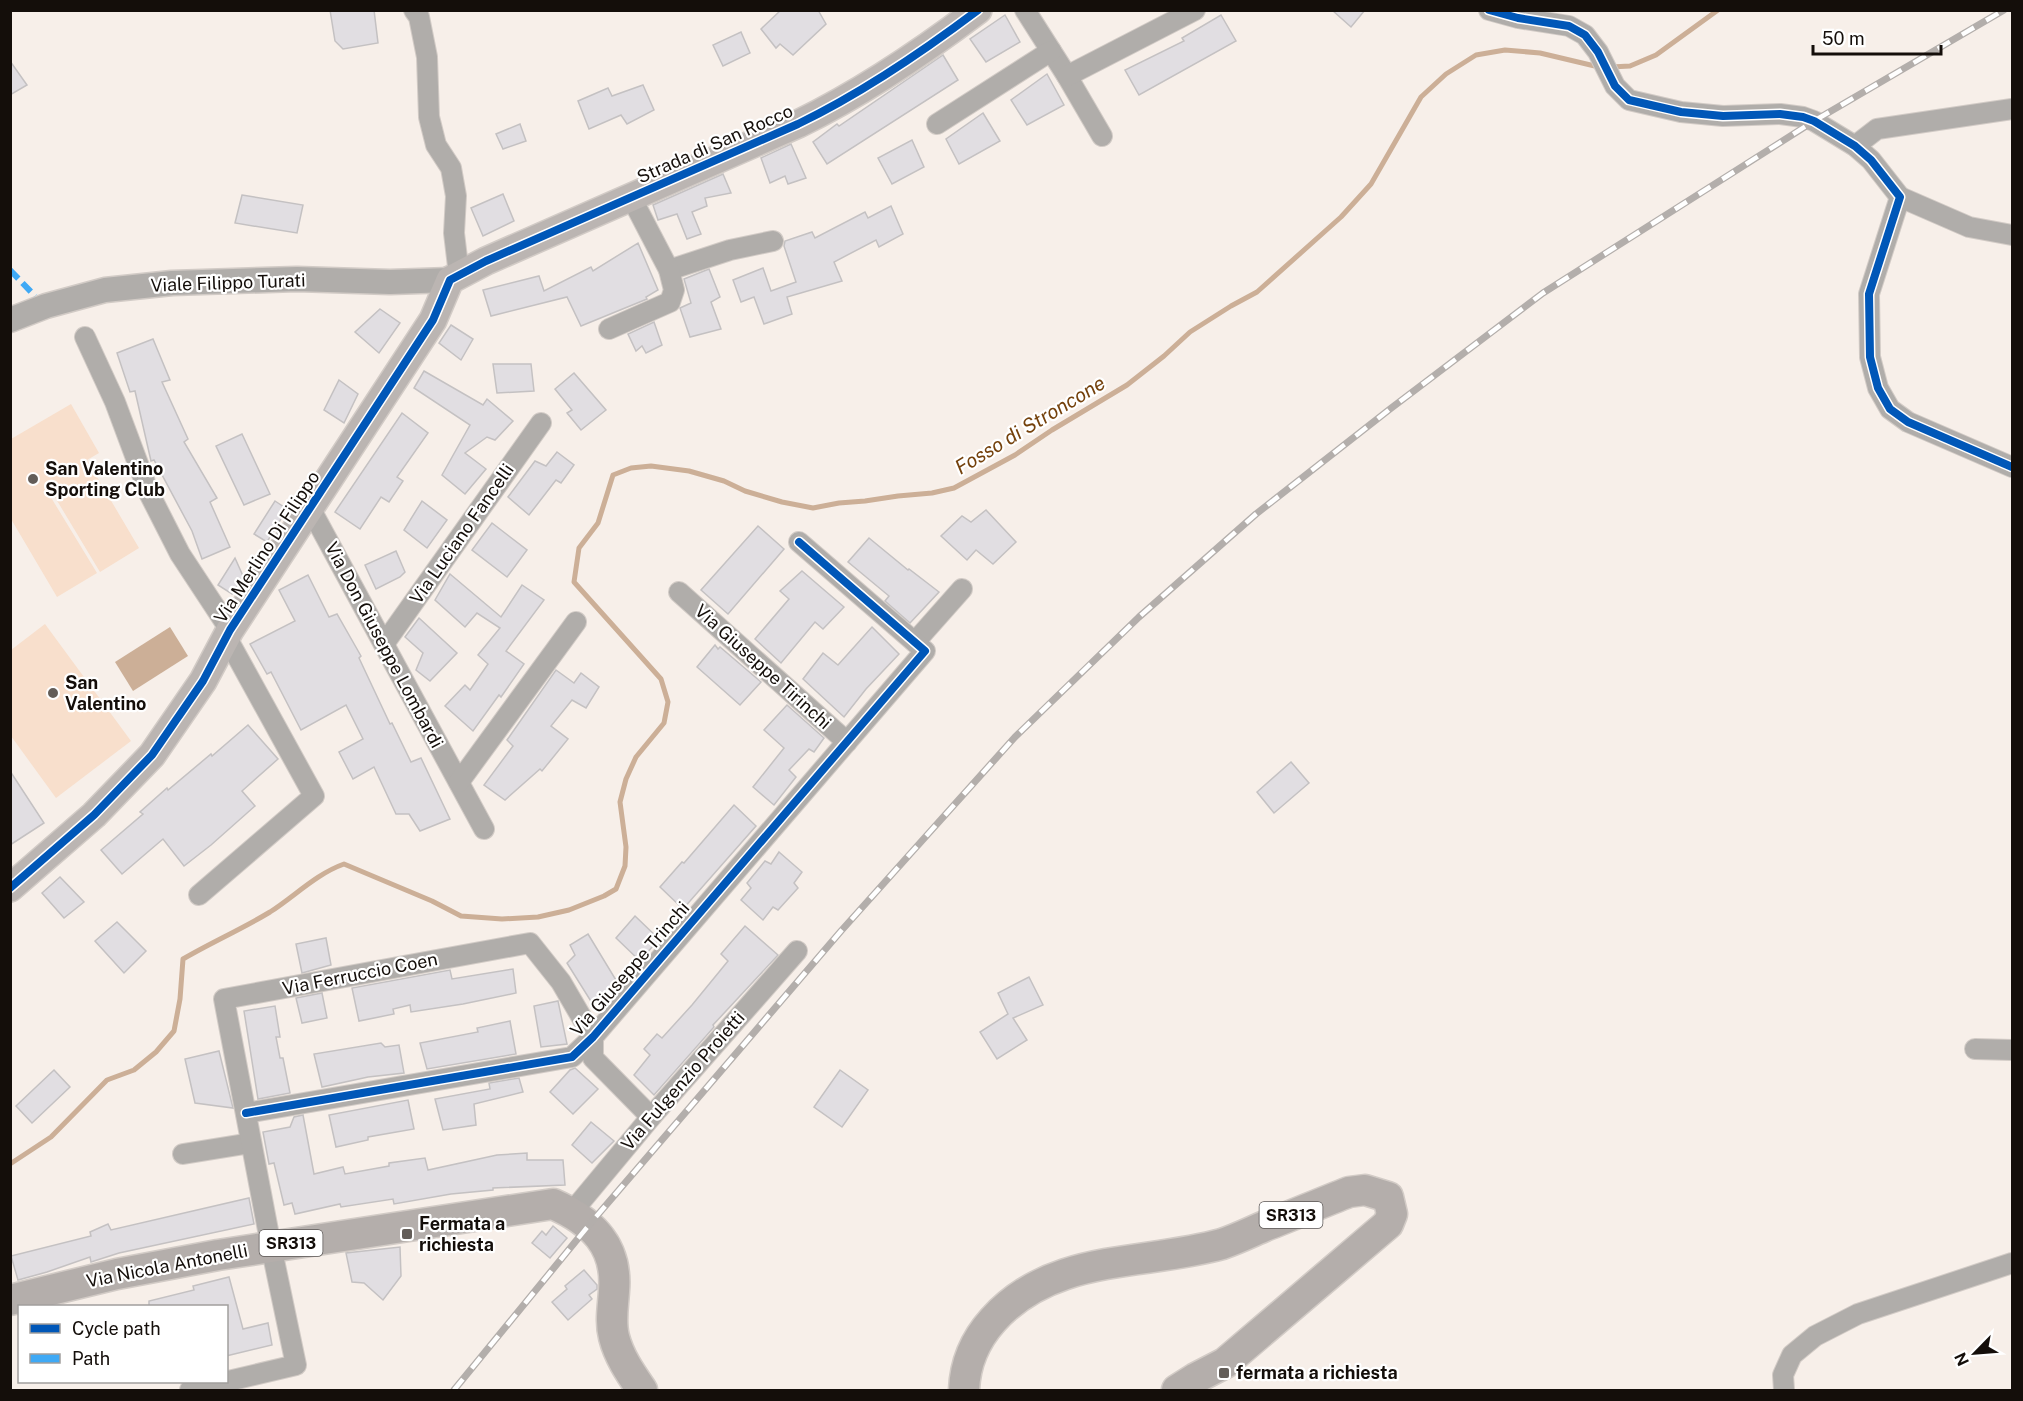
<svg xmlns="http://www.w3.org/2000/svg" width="2023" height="1401" font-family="'Public Sans',sans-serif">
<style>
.green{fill:#f8dfcc}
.water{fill:#ccaf97}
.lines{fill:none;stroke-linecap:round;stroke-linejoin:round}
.stream{stroke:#ccaf97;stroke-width:5}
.building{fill:#e1dee2;stroke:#c4c1c2;stroke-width:1.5}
.minor-casing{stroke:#d2cbc6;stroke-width:22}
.tertiary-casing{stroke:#d2cbc6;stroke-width:27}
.secondary-casing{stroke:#d2cbc6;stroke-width:30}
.primary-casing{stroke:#d2cbc6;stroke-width:33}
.minor{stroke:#b0adaa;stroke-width:20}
.tertiary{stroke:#b0adaa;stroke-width:24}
.secondary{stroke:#bbb5b2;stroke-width:27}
.primary{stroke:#b4aeab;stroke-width:30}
.rail-casing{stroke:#b3aeab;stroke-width:7}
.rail{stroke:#fff;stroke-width:4.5;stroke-dasharray:14;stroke-linecap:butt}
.quiet{stroke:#3fa9f5;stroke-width:6;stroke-dasharray:12 6;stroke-linecap:butt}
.cycleway-casing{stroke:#fff;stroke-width:11}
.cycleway{stroke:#0057b8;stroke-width:8}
.poi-dot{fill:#635d58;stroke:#fff;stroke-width:2}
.labels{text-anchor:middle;stroke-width:4.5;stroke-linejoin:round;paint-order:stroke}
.shield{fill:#fff;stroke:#5a5654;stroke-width:1.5}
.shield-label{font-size:16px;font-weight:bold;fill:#140e0a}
.street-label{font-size:18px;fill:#140e0a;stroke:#fff}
.poi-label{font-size:18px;font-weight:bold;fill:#140e0a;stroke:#fff;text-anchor:start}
.water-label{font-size:20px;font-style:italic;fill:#74410c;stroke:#fff}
</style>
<rect width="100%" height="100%" fill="#f7efe9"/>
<g class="green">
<polygon points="71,404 99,453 87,460 139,548 100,572 47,484 44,486 97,573 57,597 11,519 11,439"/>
<polygon points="45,624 131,741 56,798 11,736 11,650"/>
</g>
<polygon class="water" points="170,627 188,656 133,691 115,662"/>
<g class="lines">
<g class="stream">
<polyline points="1611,67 1630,66 1656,55 1718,10"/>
<path d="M10,1164L51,1137L107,1080L134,1070L156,1052L174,1031L180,999L183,959C212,942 242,929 270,912C295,896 316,874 344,864L432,901L461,916L502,919L538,917L569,910L604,896L616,889L625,866L626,847L620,802L626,779L636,757L664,723L668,702L661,679L574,582L579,548L598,523L613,475L631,468L651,466L689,471L724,481L745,491L782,502L813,508L839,503L865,501L898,496L932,493L954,488L1015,455L1052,430L1127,385L1164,356L1190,332L1231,306L1257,292L1341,217L1371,184L1421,97L1446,74L1476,55L1505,50L1540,53L1599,67"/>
</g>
</g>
<g class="building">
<polygon points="330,10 374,10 378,43 343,49 335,41"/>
<polygon points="781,10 818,10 826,24 793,55 780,44 776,48 761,29"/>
<polygon points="1332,10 1365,10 1351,27"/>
<polygon points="1005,15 1020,42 986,62 970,39"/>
<polygon points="1221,15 1236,41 1139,95 1125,70 1184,41 1182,38"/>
<polygon points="741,32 750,53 723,66 713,45"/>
<polygon points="943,55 958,80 827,164 813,142 837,124 839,126"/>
<polygon points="10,61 27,85 10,95"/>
<polygon points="1047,74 1064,105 1027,125 1011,100"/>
<polygon points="643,85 654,110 627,124 621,115 589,129 578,101 608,88 612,96"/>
<polygon points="983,113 1000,141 959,164 946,139"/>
<polygon points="520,124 526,141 503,149 496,134"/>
<polygon points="912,140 924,167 892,184 878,158"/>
<polygon points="791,144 806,178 788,184 785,176 770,183 761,158"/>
<polygon points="723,174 731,193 705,198 707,206 692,212 701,234 687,239 677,214 658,220 653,205"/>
<polygon points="503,194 514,221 483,236 471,208"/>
<polygon points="242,195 303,205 297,233 235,223"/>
<polygon points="891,206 903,234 879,247 876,240 834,262 842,281 787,297 792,314 764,324 754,297 741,302 733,280 763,268 771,291 796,282 784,246 785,241 812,232 815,238 865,212 868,218"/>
<polygon points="638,243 658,290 646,297 647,299 581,326 567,297 491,316 483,290 539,276 544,291 591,267 593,271"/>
<polygon points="709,269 720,297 711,302 721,329 690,337 680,308 691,303 684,279"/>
<polygon points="380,309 400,323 379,353 355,332"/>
<polygon points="654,322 662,345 646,353 642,346 636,351 628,334"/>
<polygon points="451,325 473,339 461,360 439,343"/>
<polygon points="153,339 170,380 162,382 188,439 184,442 217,498 210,502 230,547 202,559 192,531 154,460 151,461 135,391 130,392 117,353"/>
<polygon points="493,364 531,364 534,391 497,393"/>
<polygon points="424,371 483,405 487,399 513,421 495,440 487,437 465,453 486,469 465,494 442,475 470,425 414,388"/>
<polygon points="574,373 606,410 581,430 567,413 572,410 555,389"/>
<polygon points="339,380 358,394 344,423 324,410"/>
<polygon points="402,413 428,433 397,477 403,481 389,502 381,497 360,529 335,512"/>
<polygon points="242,434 270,494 244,505 216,446"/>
<polygon points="557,452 574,465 561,483 556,480 529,515 508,497 535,461 546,466"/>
<polygon points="275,501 287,509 267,542 254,534"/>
<polygon points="422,501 447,520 427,548 404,530"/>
<polygon points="986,510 1016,542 993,564 976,550 967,560 941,536 962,516 971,522"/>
<polygon points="492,523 527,550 507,577 472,550"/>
<polygon points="758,526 784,549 728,614 701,590"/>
<polygon points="869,538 908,570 909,569 939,592 910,623 885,601 889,596 848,562"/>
<polygon points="396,551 405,572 400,577 376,589 365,565"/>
<polygon points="235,558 243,576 232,594 218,585"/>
<polygon points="802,571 844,607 823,629 815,622 781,663 755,639 789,599 780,591"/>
<polygon points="450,574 501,617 522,585 544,600 506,651 524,664 501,697 499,695 473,731 445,706 465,685 470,690 488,664 478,655 500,628 477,613 465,627 435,600"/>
<polygon points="308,575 329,617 337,614 361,656 359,658 390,724 392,723 411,762 421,758 450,819 420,831 409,814 396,814 374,767 353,779 339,752 363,739 346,705 301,730 271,672 267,674 250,644 295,621 279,590"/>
<polygon points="419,618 457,653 430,681 416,670 423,653 405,637"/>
<polygon points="872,627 899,654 866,689 844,717 803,679 823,653 838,665"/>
<polygon points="715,645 718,649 720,647 761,682 740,705 697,667"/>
<polygon points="556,670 574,683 581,673 599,687 586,708 572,700 551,726 568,739 542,771 540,769 505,800 484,785 513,746 507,740"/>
<polygon points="787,705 824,738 814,752 809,749 789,770 796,777 774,805 753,787 784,748 764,730"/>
<polygon points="248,725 278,759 242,791 255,806 211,845 184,866 163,839 122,874 101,850 143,814 140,812 167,788 168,790 211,754 212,756"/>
<polygon points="1291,762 1309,783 1274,813 1257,792"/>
<polygon points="10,771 44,823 10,845"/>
<polygon points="734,805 756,826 683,909 660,887 682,862 684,863"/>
<polygon points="779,852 802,872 794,883 798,888 778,910 773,907 763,920 741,900 751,888 747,883 765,861 771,864"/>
<polygon points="60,877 84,902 64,918 42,893"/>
<polygon points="635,916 659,939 640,961 616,938"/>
<polygon points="117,922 146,951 124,973 95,941"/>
<polygon points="745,926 778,955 713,1025 714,1027 654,1095 634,1075 650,1055 644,1049 657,1034 662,1038 692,1005 728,961 721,954"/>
<polygon points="588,934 619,985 592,1003 567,963 575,955 570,945"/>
<polygon points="326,938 331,965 302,973 296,944"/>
<polygon points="513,969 516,993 463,1004 411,1012 410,1005 393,1009 394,1014 359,1021 352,988 450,970 452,979"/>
<polygon points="1029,977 1043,1005 1013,1018 1027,1040 997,1059 980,1032 1008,1014 998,993"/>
<polygon points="322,993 327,1018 302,1023 296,998"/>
<polygon points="558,1001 567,1044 541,1047 534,1006"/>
<polygon points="275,1006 280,1037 276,1037 280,1058 283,1058 290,1093 258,1099 244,1011"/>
<polygon points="510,1021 516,1054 427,1069 420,1043 478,1032 477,1028"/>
<polygon points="381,1043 385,1047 399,1045 404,1073 368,1077 322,1087 314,1054"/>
<polygon points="219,1051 233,1108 195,1103 185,1059"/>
<polygon points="575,1068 598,1089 573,1114 550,1092 570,1070"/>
<polygon points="54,1070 70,1087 32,1123 16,1106"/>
<polygon points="840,1070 868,1090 842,1127 814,1107"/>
<polygon points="519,1078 523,1092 474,1104 476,1125 443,1130 435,1099 490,1089 489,1083"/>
<polygon points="408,1100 414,1129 368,1137 368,1140 336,1147 329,1115"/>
<polygon points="303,1115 314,1174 343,1167 345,1174 389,1166 389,1163 425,1158 428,1170 497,1155 527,1153 527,1160 563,1160 565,1185 493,1188 493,1190 451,1194 394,1204 393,1199 341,1207 340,1204 295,1214 292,1203 284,1205 274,1163 269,1164 263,1132 290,1127 294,1117"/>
<polygon points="591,1122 614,1141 592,1163 572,1145"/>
<polygon points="249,1198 254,1224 119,1253 91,1262 90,1257 47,1272 18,1280 11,1256 91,1236 90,1232 108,1224 111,1230"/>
<polygon points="553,1226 567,1238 550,1258 532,1243 542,1231 546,1235"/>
<polygon points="400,1247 401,1276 383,1300 364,1283 352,1282 346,1253"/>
<polygon points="584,1270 597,1285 597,1289 589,1295 592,1299 568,1320 552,1302 567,1289 565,1286"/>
<polygon points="229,1277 243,1329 268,1323 272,1345 226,1356 226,1306 149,1306 149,1301 194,1290 193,1286"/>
</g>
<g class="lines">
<defs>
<g id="minor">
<polyline points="414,10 419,17 427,57 429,117 436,145 451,168 456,196 454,233 459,275"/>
<polyline points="1025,10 1067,76 1102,136"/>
<polyline points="1489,10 1518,18 1569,26 1585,35 1598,52 1615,86 1629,100 1681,112 1723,116 1780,114 1803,117 1814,121 1855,146 1871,160 1900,197 1869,294 1870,357 1878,388 1890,409 1908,422 2012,467"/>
<polyline points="1067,76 1195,10"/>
<polyline points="937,124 1051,51"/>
<polyline points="1855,146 1877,129 2012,109"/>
<polyline points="1900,197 1969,227 2012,235"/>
<polyline points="669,270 730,250 773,241"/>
<polyline points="609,329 670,302 674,290 669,270 631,197"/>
<polyline points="85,337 115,402 149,493 180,554 230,630"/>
<polyline points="310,508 484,829"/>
<polyline points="679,592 847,742"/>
<polyline points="915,642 962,589"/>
<polyline points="384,644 541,423"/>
<polyline points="459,782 576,622"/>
<polyline points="199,895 314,796 227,638"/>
<polyline points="1975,1049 2012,1050"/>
<polyline points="246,1113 572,1057 593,1037 925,651 799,542"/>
<polyline points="183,1154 251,1143"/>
<polyline points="572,1212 651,1117 797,951"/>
<polyline points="190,1390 296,1365 271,1246 224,999 530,943 561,982 593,1037 593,1058 651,1117"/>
<polyline points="1784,1390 1783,1375 1792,1355 1815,1336 1858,1314 2012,1263"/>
</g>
<polyline id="tertiary" points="10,320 46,306 105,290 172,283 297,279 390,282 450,280"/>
<path id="secondary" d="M10,888L94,815L152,755L203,681L230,630L433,320L450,280L486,261L798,124C862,93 921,53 978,10"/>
<g id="primary">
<path d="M10,1300L117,1274L218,1255L553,1204C592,1221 618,1246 614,1291C613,1307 610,1322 614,1337C619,1357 631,1374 642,1390"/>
<path d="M964,1390C965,1364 975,1340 993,1320C1053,1253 1143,1266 1222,1244C1237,1239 1251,1232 1265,1226C1293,1215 1321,1203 1349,1192L1365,1190L1388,1197L1392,1214L1388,1224L1225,1363L1196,1378L1177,1390"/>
</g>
</defs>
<use href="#minor" class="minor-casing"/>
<use href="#tertiary" class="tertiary-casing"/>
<use href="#secondary" class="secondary-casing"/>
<use href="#primary" class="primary-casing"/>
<use href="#minor" class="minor"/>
<use href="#tertiary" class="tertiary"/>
<use href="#secondary" class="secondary"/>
<use href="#primary" class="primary"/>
<defs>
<polyline id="rail" points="454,1390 589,1225 841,931 1015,737 1139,617 1256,514 1390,409 1543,293 1814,121 2004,10"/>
</defs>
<use href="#rail" class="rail-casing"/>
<use href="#rail" class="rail"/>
<polyline class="quiet" points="10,270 35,296"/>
<defs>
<g id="cycleway">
<polyline points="1489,10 1518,18 1569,26 1585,35 1598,52 1615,86 1629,100 1681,112 1723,116 1780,114 1803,117 1814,121 1855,146 1871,160 1900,197 1869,294 1870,357 1878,388 1890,409 1908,422 2012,467"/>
<path d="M10,888L94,815L152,755L203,681L230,630L433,320L450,280L486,261L798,124C862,93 921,53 978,10"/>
<polyline points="246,1113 572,1057 593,1037 925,651 799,542"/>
</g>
</defs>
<use href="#cycleway" class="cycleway-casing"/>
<use href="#cycleway" class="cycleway"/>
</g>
<g class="poi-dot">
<circle cx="33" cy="479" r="6"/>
<circle cx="53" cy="693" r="6"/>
<rect x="401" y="1228" width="12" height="12" rx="3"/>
<rect x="1218" y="1367" width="12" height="12" rx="3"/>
</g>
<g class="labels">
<g class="shield">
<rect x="1259.5" y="1202" width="63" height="26" rx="4.5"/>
<rect x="259.5" y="1230" width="63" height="26" rx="4.5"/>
</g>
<g class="shield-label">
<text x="1291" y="1221">SR313</text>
<text x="291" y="1249">SR313</text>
</g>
<g class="street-label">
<text transform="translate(715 144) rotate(-24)" y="6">Strada di San Rocco</text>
<text transform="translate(228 283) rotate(-2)" y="6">Viale Filippo Turati</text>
<text transform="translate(462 534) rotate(-55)" y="6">Via Luciano Fancelli</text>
<text transform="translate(267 547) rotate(-57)" y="6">Via Merlino Di Filippo</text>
<text transform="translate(384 645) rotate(62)" y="6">Via Don Giuseppe Lombardi</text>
<text transform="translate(763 667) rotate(42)" y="6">Via Giuseppe Tirinchi</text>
<text transform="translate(630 969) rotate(-49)" y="6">Via Giuseppe Trinchi</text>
<text transform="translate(360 974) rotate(-11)" y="6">Via Ferruccio Coen</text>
<text transform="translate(683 1081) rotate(-49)" y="6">Via Fulgenzio Proietti</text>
<text transform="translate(167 1266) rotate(-11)" y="6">Via Nicola Antonelli</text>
</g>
<g class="poi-label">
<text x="45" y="475">San Valentino<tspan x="45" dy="21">Sporting Club</tspan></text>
<text x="65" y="689">San<tspan x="65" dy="21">Valentino</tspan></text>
<text x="419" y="1230">Fermata a<tspan x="419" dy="21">richiesta</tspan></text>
<text x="1236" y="1379">fermata a richiesta</text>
</g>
<g class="water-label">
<text transform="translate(1030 425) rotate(-31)" y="7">Fosso di Stroncone</text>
</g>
</g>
<rect width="2023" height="1401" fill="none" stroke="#140e0a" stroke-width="24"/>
<rect x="18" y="1305" width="210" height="78" fill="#ffffff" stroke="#a19f9d" stroke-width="1.5"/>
<rect x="30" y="1324" width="30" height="9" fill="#0057b8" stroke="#a19f9d" stroke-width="1.5"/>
<text x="72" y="1335" font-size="18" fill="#140e0a">Cycle path</text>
<rect x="30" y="1354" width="30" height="9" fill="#3fa9f5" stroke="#a19f9d" stroke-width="1.5"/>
<text x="72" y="1365" font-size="18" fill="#140e0a">Path</text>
<g transform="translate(1975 1353) rotate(245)" stroke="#ffffff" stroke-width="4.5" paint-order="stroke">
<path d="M0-4.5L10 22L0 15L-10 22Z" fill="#140e0a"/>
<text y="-9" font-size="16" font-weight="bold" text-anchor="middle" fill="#140e0a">N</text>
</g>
<path d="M1813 45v9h128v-9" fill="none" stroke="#140e0a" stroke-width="3"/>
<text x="1822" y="45" font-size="18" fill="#140e0a" stroke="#ffffff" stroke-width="4.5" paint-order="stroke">50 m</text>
</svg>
